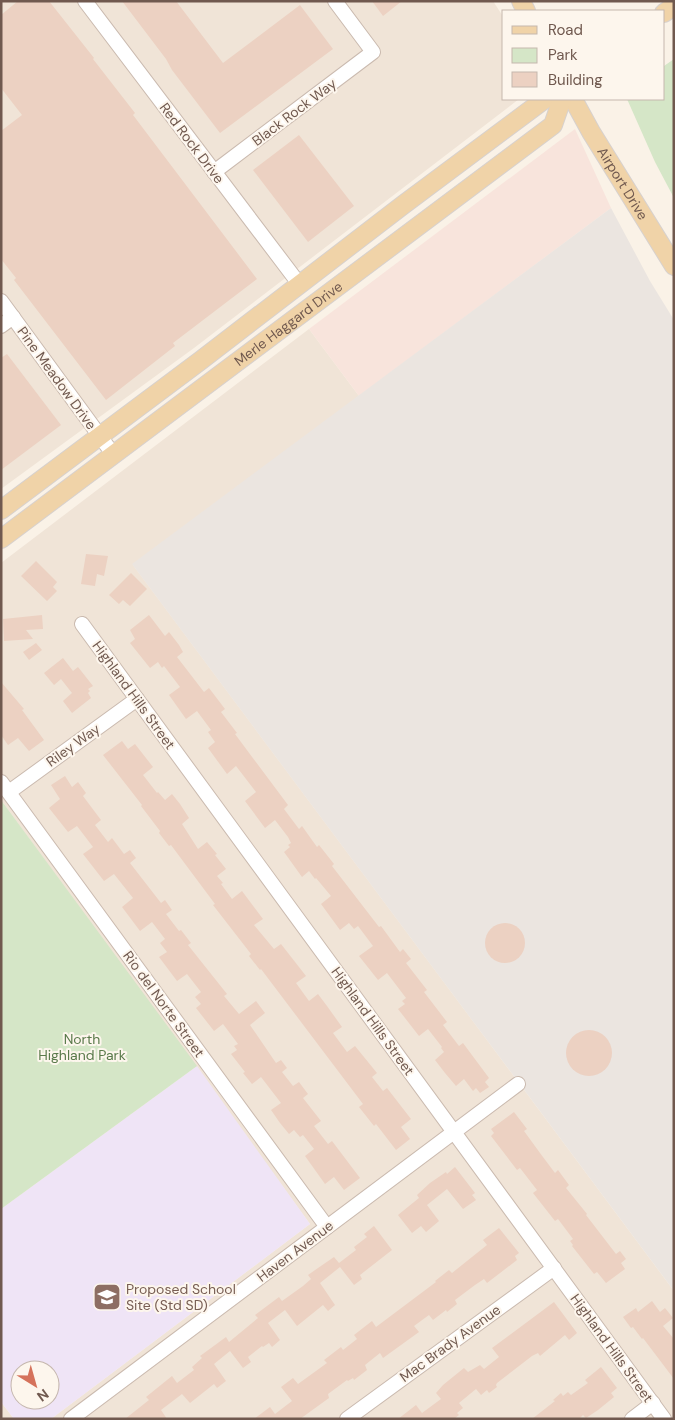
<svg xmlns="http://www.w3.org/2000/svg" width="675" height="1420" font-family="'DM Sans',sans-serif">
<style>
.residential{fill:#f0e4d7}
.commercial{fill:#f8e4dc}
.industrial{fill:#ebe5e0}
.education{fill:#efe4f6;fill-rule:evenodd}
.green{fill:#d5e6c7}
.building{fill:#ecd1c2}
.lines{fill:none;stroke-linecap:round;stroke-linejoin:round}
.minor-casing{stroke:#cabaaf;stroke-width:16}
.major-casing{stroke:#d7d1ce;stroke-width:20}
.minor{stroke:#fff;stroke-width:14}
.major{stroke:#f0d3a8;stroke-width:18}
.labels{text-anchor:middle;stroke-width:4;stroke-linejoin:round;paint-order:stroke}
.street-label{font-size:14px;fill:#70594f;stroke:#fdf6ed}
.park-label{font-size:14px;fill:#5a7a4b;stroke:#fdf6ed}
.education-label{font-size:14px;fill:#785e54;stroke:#fdf6ed;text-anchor:start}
</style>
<rect width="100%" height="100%" fill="#faf2e7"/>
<g class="residential">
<polygon points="1,1 493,1 504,18 504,99 519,99 194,348 1,489"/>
<polygon points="309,329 359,396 133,565 674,1291 674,1419 51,1419 310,1224 1,800 1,563"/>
<polygon points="1,1402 14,1419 1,1419"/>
</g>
<polygon class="commercial" points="575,129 611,208 359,396 309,329"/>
<polygon class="industrial" points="611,208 650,281 674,320 674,1291 132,564"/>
<path class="education" d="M197,1066L310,1224L51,1419H14L1,1402V1209ZM20,1370H50V1400H20Z"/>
<g class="green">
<polygon points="674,59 674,198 655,162 627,99 664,99 664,66"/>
<polygon points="1,800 197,1066 1,1209"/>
</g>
<g class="building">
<polygon points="18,1 49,1 94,58 93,59 135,113 133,115 257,279 173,343 175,346 106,400 14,280 16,278 1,259 1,131 22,115 1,88 1,15"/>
<polygon points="122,1 176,1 223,63 300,5 333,49 220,133 172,70 166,59"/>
<polygon points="372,1 402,1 383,16"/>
<polygon points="299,135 354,206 308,242 253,170"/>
<polygon points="7,354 61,425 1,470 1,358"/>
<polygon points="86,554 108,556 104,576 97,574 95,586 81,584"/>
<polygon points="36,561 57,582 53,587 57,591 47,601 21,576"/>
<polygon points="131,573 147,589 130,606 123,600 119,604 109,595"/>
<polygon points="42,615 43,629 26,630 33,639 4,641 3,619"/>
<polygon points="149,615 165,636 169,632 179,645 183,652 177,657 204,692 209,688 225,709 221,712 237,733 235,734 288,805 284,809 299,829 302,826 317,847 319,845 334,864 332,866 379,927 381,926 400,952 403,949 411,959 406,963 427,990 424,992 447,1022 443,1025 459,1046 463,1043 489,1078 485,1082 489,1087 480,1093 476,1088 473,1091 464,1079 456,1086 445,1073 435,1060 444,1052 441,1048 442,1047 428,1029 419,1036 398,1009 405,1004 402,1001 406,998 387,973 378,980 359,956 373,946 358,926 354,929 349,923 340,930 321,904 331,896 316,878 315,879 309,871 302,877 284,852 290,847 288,845 291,843 288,837 275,820 265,828 245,801 256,792 236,766 227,774 208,748 215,742 208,732 211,730 197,711 186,719 169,695 180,687 164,666 162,668 158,662 150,668 130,643 135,639 130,630"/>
<polygon points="36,643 42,650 29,660 23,652"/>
<polygon points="63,658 73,671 78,667 93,686 88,689 90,691 88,693 91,698 72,713 63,701 72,693 61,679 54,685 44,673"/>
<polygon points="1,682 24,709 22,710 44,740 29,751 18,738 8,745 1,735"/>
<polygon points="122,741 128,749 135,744 153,767 143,775 157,793 158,792 165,800 172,794 180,804 189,818 182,824 198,849 207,842 217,854 215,855 226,869 217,876 223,883 221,884 232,899 242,891 263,919 254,925 274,949 281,944 306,976 296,983 309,1001 318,994 327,1006 342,1027 333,1033 347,1052 355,1046 377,1073 372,1077 383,1091 387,1088 411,1119 401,1127 410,1139 396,1150 376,1124 374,1126 359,1107 363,1104 261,969 260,970 249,956 251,954 213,905 215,904 171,845 169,846 159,833 160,831 141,806 142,805 103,755"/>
<polygon points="65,776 72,787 78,782 86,793 83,796 101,820 95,825 108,842 112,838 124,854 130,850 136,858 130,863 161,903 165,900 172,910 166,914 179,931 181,930 191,943 188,945 227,994 224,996 239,1014 256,1001 265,1013 250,1025 276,1063 281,1060 287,1068 282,1072 293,1086 299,1082 308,1094 303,1098 321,1121 314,1126 328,1144 332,1141 360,1178 344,1190 334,1177 325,1184 305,1156 314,1149 303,1135 300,1137 294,1130 289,1134 280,1123 271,1110 281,1103 261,1077 252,1084 243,1073 245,1072 231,1054 237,1050 234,1046 238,1044 223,1024 214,1031 196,1008 201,1004 195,997 201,992 187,974 177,981 159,957 167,952 160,943 165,939 152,922 140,931 122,907 133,898 114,874 104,881 83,854 93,847 77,826 68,832 49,808 60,799 51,785"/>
<circle cx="505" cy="943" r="20"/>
<circle cx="589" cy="1053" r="23"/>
<polygon points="514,1112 527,1129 524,1131 540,1153 555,1173 558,1170 569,1185 566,1188 583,1209 587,1214 586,1215 616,1254 620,1251 626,1259 621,1263 625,1269 606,1283 597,1272 594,1274 572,1246 573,1245 570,1241 573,1239 558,1219 555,1221 533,1193 537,1190 520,1168 517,1170 491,1136 494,1133 491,1129"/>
<polygon points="455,1167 475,1193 472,1195 476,1200 463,1209 447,1189 427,1205 439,1221 426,1232 421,1226 412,1233 398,1215 419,1198 417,1195 430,1183 446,1172 447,1174"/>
<polygon points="374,1226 392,1250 360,1275 362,1279 354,1285 340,1267 320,1283 335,1305 328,1311 323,1305 297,1326 285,1310 268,1323 280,1340 272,1347 269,1343 263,1347 262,1346 248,1357 251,1362 243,1368 230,1351 214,1364 226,1381 217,1388 214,1384 190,1403 182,1394 161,1410 167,1419 125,1419 149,1400 146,1397 172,1376 177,1383 194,1370 192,1367 202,1358 200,1356 211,1348 226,1337 229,1342 258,1318 255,1315 279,1297 282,1301 303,1286 311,1279 308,1275 318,1268 334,1257 339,1263 356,1250 354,1247 367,1237 364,1234"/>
<polygon points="499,1228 519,1253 515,1256 517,1260 487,1283 484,1279 475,1285 455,1300 457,1304 447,1312 446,1310 433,1320 429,1315 414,1326 419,1332 383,1358 380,1353 365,1365 367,1370 354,1380 353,1378 348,1381 347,1380 328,1394 329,1398 300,1419 254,1419 270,1407 275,1414 292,1401 281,1387 293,1378 298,1384 327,1363 324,1360 341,1347 343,1350 357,1339 354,1335 372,1321 376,1327 436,1282 435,1281 449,1270 452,1273 487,1245 483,1240"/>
<polygon points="652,1301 660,1312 665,1308 673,1318 663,1326 674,1339 674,1379 643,1338 642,1339 633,1327 631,1328 623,1317 636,1308 638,1312"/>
<polygon points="554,1302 577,1333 569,1340 565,1335 540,1356 538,1353 532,1356 497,1383 496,1385 497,1387 489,1393 487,1390 481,1395 476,1389 459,1403 463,1408 457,1413 459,1415 454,1419 398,1419 416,1405 422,1413 441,1399 436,1393 443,1385 464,1368 468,1372 480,1365 484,1369 499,1357 492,1348"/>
<polygon points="601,1367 617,1388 611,1393 614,1397 598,1410 586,1418 583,1415 579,1419 532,1419 555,1401 553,1400 561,1393 563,1396 568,1392 571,1395 588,1383 585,1380"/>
</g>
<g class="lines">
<defs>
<g id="minor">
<polyline points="85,1 300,285"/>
<polyline points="214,172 373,52 335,1"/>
<polyline points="1,301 113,454"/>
<polyline points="1,326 13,317"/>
<polyline points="82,624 664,1419"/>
<polyline points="1,782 327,1227"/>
<polyline points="9,792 137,699"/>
<polyline points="71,1419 518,1084"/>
<polyline points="347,1419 554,1268"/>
<polyline points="632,1419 653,1403"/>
</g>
<g id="major">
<polyline points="521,1 526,11"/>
<polyline points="664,13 674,6"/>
<path id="s1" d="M573,99L591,132L674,266"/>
<polyline points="1,510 200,361 403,205 545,99"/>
<path id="s2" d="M1,539L553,125L562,99"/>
</g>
</defs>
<use href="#minor" class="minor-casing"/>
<use href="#major" class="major-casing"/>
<use href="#minor" class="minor"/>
<use href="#major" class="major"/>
</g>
<defs>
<symbol id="school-square" viewBox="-11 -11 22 22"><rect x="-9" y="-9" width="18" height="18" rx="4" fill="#8d6e63" stroke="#fdf6ed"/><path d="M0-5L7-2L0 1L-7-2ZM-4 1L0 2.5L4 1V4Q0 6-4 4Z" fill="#fff"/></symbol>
</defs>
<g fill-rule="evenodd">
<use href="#school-square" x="91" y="1281" width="32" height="32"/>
</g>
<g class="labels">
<g class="street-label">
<text transform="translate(294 112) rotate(-37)" y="5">Black Rock Way</text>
<text transform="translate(192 143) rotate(53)" y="5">Red Rock Drive</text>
<text dy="5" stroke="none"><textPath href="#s1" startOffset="98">Airport Drive</textPath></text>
<text dy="5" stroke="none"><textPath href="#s2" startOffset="359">Merle Haggard Drive</textPath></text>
<text transform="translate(57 378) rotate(54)" y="5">Pine Meadow Drive</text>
<text transform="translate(134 695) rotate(54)" y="5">Highland Hills Street</text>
<text transform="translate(73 745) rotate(-36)" y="5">Riley Way</text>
<text transform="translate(164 1004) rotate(54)" y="5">Rio del Norte Street</text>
<text transform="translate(373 1021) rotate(54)" y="5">Highland Hills Street</text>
<text transform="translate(295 1251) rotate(-37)" y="5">Haven Avenue</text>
<text transform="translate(450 1343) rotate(-36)" y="5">Mac Brady Avenue</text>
<text transform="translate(612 1348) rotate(54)" y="5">Highland Hills Street</text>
</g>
<g class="park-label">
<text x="82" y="1044">North<tspan x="82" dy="16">Highland Park</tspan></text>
</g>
<g class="education-label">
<text x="126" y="1294">Proposed School<tspan x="126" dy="16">Site (Std SD)</tspan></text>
</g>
</g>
<rect width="675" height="1420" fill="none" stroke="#70594f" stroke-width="5"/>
<rect x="502" y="10" width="162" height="90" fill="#fdf6ed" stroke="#c5b7ae"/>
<rect x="512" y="26" width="25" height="8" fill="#f0d3a8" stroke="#c5b7ae"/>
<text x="548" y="35" font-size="15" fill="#70594f">Road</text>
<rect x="512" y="48" width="25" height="15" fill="#d5e6c7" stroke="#c5b7ae"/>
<text x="548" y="60" font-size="15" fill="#70594f">Park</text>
<rect x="512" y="72" width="25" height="15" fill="#ecd1c2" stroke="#c5b7ae"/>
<text x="548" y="85" font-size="15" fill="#70594f">Building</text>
<g transform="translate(35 1385) rotate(143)"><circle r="24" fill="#fdf6ed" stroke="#c5b7ae"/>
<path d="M0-4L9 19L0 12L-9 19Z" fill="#d5725b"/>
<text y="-8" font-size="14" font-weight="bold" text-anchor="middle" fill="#70594f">N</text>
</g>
</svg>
